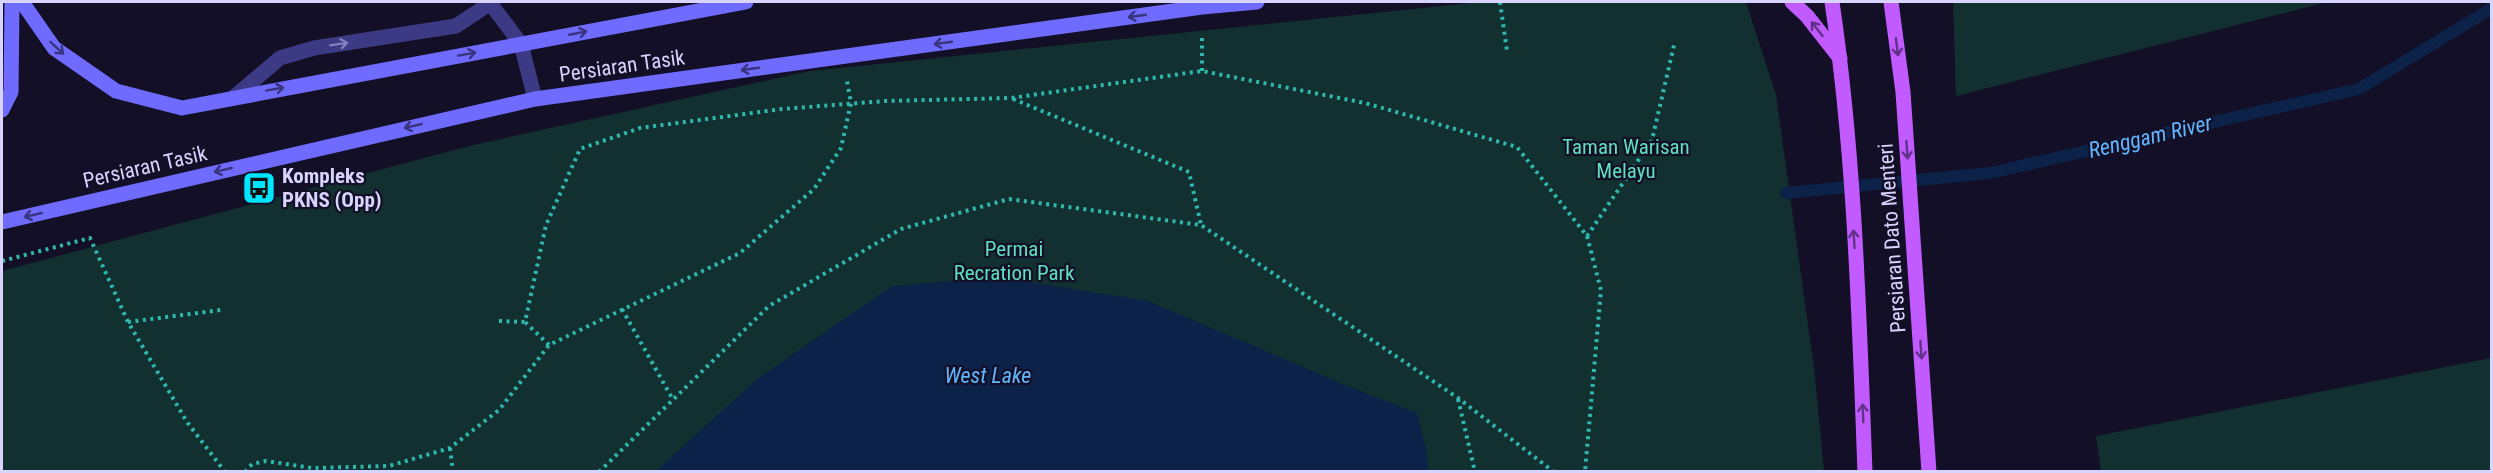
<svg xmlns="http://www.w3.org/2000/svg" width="2493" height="473" font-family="'Roboto Condensed',sans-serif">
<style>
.green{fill:#12302f}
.water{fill:#0c2248}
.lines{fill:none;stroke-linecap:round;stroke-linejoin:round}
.stream{stroke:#0c2248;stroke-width:12}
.path{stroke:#2fb8b0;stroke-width:4;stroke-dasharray:3 4.5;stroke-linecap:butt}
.service{stroke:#3d3a85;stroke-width:15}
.secondary{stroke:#6f6bff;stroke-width:15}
.primary{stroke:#c25bff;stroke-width:15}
.oneway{stroke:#38347d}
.oneway2{stroke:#623188}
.oneway3{stroke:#837fbc}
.labels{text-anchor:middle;stroke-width:4.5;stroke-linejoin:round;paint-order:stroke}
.street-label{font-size:21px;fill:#d9d4ff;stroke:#130f26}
.park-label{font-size:21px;fill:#5fe0c0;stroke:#130f26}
.poi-label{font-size:21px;font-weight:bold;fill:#d9d4ff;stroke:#130f26;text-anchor:start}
.water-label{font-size:22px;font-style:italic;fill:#62b6ff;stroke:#130f26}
</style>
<rect width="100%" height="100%" fill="#130f26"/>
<g class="green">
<polygon points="1480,2 1746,2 1776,95 1814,368 1824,471 2,472 2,271 473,145 810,71"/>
<polygon points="1953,2 2327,2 1956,96"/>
<polygon points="2491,358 2491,471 2101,471 2096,436"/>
</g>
<polygon class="water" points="998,277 1148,301 1350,387 1417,413 1427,452 1428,471 656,471 756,380 892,286"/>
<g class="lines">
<polyline class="stream" points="1786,193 1990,173 2359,89 2492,8"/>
<g class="path">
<polyline points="1500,2 1507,51"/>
<polyline points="1202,71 1202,34"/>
<polyline points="1013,99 1189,172 1201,225"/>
<polyline points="1587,236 1652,140 1675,41"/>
<polyline points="2,261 90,238 128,322 187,422 225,472"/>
<polyline points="622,309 672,398"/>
<polyline points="499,321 525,322"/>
<polyline points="128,322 221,310"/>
<polyline points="549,345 525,322 546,225 580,149 640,128 782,109 885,101 1011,98 1202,71 1365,103 1517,147 1587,236 1601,290 1585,472"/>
<polyline points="1458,399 1475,472"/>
<polyline points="450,448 453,472"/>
<polyline points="245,472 252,464 266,461 312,468 389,466 450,448 499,410 549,345 740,253 814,189 841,148 851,103 847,81"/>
<polyline points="599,472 769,306 901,229 1009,199 1201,225 1458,398 1554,472"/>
</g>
<g class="service">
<polyline points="490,3 521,44 535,99"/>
<polyline points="234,97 280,58 314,48 456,26 492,2"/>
</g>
<g class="secondary">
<polyline points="22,2 54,48 116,91 182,108 746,2"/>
<polyline points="2,110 11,92 12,2"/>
<polyline points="2,222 535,99 1202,7 1257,2"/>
</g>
<g class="primary">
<polyline points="1792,2 1807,16 1840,58"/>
<path d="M1832,2C1855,157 1859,315 1865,472"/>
<polyline points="1891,2 1903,92 1929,472"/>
</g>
</g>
<defs><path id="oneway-shaft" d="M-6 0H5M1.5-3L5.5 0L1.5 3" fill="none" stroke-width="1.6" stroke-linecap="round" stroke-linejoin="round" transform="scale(1.5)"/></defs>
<g class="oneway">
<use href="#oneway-shaft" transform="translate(1137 16) rotate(172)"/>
<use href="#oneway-shaft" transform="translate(578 33) rotate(-11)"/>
<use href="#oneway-shaft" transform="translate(943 43) rotate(172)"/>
<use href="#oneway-shaft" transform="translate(57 48) rotate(43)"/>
<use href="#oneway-shaft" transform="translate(467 54) rotate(-10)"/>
<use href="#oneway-shaft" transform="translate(750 69) rotate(172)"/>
<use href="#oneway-shaft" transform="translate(275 89) rotate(-10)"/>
<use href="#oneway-shaft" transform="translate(413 126) rotate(167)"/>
<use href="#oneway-shaft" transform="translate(223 170) rotate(167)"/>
<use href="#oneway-shaft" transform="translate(33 215) rotate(167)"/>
</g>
<g class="oneway2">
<use href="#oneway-shaft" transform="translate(1817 29) rotate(-128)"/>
<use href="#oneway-shaft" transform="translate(1897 47) rotate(83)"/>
<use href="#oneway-shaft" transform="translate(1907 150) rotate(86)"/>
<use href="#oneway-shaft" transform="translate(1854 239) rotate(-94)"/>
<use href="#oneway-shaft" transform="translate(1921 350) rotate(86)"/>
<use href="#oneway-shaft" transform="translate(1863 413) rotate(-92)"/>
</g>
<use class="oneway3" href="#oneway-shaft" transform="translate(339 44) rotate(-9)"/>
<defs>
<symbol id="bus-square" viewBox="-11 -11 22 22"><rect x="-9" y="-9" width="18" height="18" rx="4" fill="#00e5ff" stroke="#130f26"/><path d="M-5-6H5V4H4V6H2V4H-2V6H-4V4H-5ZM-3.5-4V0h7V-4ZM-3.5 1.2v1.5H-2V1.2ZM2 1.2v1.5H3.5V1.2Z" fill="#111"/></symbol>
</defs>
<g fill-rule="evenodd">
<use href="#bus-square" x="240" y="169" width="38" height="38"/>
</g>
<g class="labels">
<g class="street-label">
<text transform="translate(622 66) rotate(-8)" y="7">Persiaran Tasik</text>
<text transform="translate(145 167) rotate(-13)" y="7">Persiaran Tasik</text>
<text transform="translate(1892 238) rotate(-94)" y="7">Persiaran Dato Menteri</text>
</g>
<g class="park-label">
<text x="1626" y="154">Taman Warisan<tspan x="1626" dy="24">Melayu</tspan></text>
<text x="1014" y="256">Permai<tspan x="1014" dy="24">Recration Park</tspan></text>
</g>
<g class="poi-label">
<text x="282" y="183">Kompleks<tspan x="282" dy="24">PKNS (Opp)</tspan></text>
</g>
<g class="water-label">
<text transform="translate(2150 136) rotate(-13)" y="8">Renggam River</text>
<text x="988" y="383">West Lake</text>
</g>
</g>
<rect width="2493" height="473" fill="none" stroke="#d9d4ff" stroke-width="6"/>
</svg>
